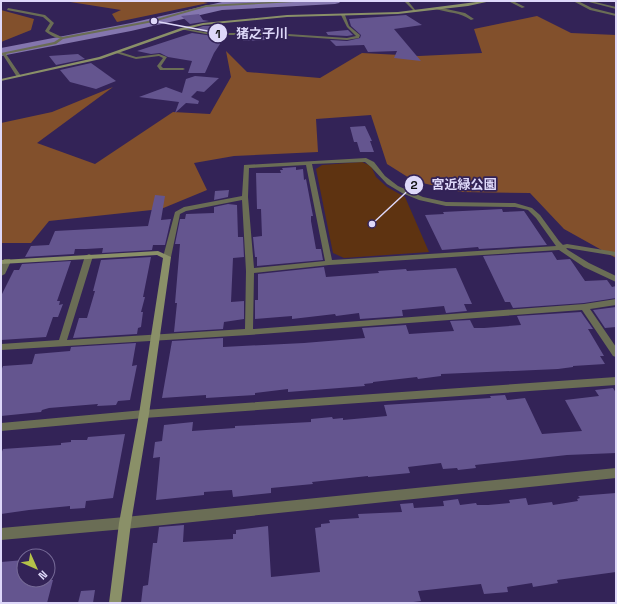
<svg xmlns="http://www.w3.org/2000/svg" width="617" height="604" font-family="'Space Grotesk','Noto Sans JP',sans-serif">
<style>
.green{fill:#5e3311}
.forest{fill:#82502c}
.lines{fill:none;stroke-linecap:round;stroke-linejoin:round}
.river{fill:#8476ae;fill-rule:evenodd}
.building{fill:#64558f}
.lane{fill:#6a6d55;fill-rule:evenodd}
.street{fill:#6a6d55;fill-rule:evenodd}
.secondary{fill:#8a9068;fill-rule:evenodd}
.leader{fill:none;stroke:#ded8f9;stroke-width:1.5}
.callout-dot{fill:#ded8f9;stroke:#332357;stroke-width:1.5}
.mark-label{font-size:12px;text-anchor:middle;font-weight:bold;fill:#111}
.callout-label{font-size:13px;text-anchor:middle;font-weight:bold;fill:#ded8f9;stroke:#332357;stroke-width:3.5;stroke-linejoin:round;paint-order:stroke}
</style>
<rect width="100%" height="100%" fill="#332357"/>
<polygon class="green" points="362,162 371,166 376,177 387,187 405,197 429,252 344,258 333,253 316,169 322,165"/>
<g class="forest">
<polygon points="64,1 199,1 208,3 117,22 112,14 121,10"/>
<polygon points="1,10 34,19 31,30 1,42"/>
<polygon points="537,16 571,33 616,35 616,258 564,229 530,193 461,192 414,181 387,164 371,115 316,119 318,152 234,156 194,163 207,190 161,209 49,221 31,243 1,243 1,123 52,112 113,87 37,143 95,164 173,112 210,114 231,77 226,51 247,72 320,78 362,53 419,56 482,53 474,29"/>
</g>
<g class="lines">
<polygon class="river" points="255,1 341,1 339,3 335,4 222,10 131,31 1,56 1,48 131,23 222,2"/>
</g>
<g class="building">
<polygon points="199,14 203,20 209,21 190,24 181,16"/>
<polygon points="406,15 422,25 394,29 421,61 394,58 397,51 368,52 364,45 336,46 330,40 347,41 360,38 361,35 351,26 349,19"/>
<polygon points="203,26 212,26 217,32 195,29"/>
<polygon points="243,27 261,28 269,29 268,32 243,32"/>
<polygon points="348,30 353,35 347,36 328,35 326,32"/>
<polygon points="192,33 221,37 220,44 214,53 205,73 188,73 192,61 168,57 160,53 151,54 137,51"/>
<polygon points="243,36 267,36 266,40 243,41"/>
<polygon points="78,54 85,59 56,65 49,56"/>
<polygon points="91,63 116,81 96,89 70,82 60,70"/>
<polygon points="195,76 219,78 204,92 197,91 191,97 199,101 198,104 186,103 175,113 179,102 139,97 166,87 182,93 186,79"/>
<polygon points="365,126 372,141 370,141 374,152 360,152 357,142 354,142 350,127"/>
<polygon points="296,167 296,170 303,169 304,180 306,179 313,216 311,216 311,221 316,249 321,249 323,260 257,266 257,257 255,257 253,237 262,236 261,209 257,209 256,173 281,173 280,170 283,170 282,168"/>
<polygon points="229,190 228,197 214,200 215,191"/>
<polygon points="155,195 165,196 161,220 171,219 165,245 153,245 152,250 102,253 103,248 86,249 75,249 74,254 25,257 31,246 49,245 55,231 148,226"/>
<polygon points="228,204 237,205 238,237 243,237 244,257 233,258 231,302 244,301 244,319 224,322 223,329 174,332 177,303 175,303 180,244 175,244 180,219 185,219 186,214 214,213 214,207"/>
<polygon points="502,209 503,212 524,211 547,245 479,249 478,247 442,250 425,215 444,214 443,212"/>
<polygon points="552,252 557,260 570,259 585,281 607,280 612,287 616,286 616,298 584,303 513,308 510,302 505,302 483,256"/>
<polygon points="151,257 143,297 145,297 141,312 143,312 141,327 138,328 137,334 73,338 79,318 87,318 95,291 93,291 101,260"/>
<polygon points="71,261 57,301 60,301 59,305 63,304 58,317 53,317 46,337 1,340 1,296 14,270 19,270 22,264"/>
<polygon points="324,267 326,277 379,273 378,271 406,269 407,271 456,268 472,304 464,304 467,311 446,313 444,306 402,310 403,316 360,319 359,313 336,316 335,314 292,319 292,316 255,319 255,300 258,300 258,274"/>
<polygon points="616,307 616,327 605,328 593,310"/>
<polygon points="581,312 593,329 588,329 604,356 600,356 605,364 573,366 573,367 558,369 441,374 441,376 418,379 417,377 373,382 373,383 364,384 365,386 288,392 288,389 255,393 255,395 206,398 206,395 162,398 172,341 223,338 223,347 304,343 365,338 362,328 406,325 409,334 454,331 450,321 470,320 474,328 484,328 521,325 517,316"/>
<polygon points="136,343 132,366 137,365 130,400 118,401 116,405 97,406 98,404 49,408 42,410 41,412 1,416 1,371 3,366 32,364 35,354 70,351 71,347"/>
<polygon points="613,388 616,393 616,453 567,455 513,461 475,465 476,468 458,470 457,468 443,469 441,463 408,467 410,473 368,477 368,476 312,482 313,484 271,488 271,493 233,497 232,490 204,492 204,495 156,500 160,457 153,458 155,442 162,441 164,425 193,422 192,431 235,428 235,426 311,422 311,419 332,417 333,419 343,418 343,420 387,416 384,405 491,398 490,396 505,395 507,400 525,398 542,434 582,431 565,400 599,396 595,390"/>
<polygon points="125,434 113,498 86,501 85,508 70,509 70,506 29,510 1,514 1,454 3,449 61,445 61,443 71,442 71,440 87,440 88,437"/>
<polygon points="616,493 616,572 557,580 558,583 533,587 532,583 507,587 508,592 484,594 481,584 418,591 421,601 406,603 141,603 143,586 148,585 153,543 157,543 159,527 184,525 183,542 233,539 233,534 236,534 236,530 268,526 271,577 320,572 315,528 321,527 321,524 330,523 329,520 359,518 358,514 402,512 400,504 413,503 414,508 444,506 443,501 458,499 460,505 476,503 477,505 488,505 510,503 509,500 526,498 528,505 552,502 553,505 578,501 577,499 580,498 578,496"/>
<polygon points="24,560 24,580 53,580 47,603 1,603 1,562"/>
<polygon points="95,590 93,603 78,603 81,591"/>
</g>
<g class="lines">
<g class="lane">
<polygon points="508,1 513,1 525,7 522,8"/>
<path d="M437,7L465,13L474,19L471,20C460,12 448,13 436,9Z"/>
<path d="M8,8L45,15L54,23L49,31L64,38C59,40 49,35 45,31L50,23L43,17L7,10Z"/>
<polygon points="117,51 136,57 159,54 167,57 161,66 163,68 183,68 185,69 183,70 160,70 157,66 163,58 159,56 136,59 116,53"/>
<polygon points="567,244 616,252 616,256 567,248 561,250 557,248 558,246"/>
</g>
<g class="street">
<polygon points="289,1 312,1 206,7 153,22 63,39 56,44 6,54 21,76 19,77 17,77 3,55 1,55 1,53 54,42 62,37 153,20 206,5"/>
<polygon points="404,1 408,1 416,11 414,11"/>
<polygon points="573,1 578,1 592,8 616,14 616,16 590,10"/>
<polygon points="585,1 591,1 616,7 616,9"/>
<polygon points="343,14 345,15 349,26 360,35 359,38 347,40 273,35 211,35 180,29 182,28 211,33 273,33 347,38 356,36 347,27 341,15"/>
<path d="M366,158L374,162L385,176L398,186L423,197L446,202L515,203L532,208L540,215L559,241L568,250L589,263L616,276V282L584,267L559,250L329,265L254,273L253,329L584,304L616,299V305L590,309L616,347V357L613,356L582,310L249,335L1,350V344L59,340L85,256L89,254L93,256L67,340L245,329L246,271L242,200L186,211L180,214L171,257L167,259L163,257L175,212L184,207L242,196L244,165ZM365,162L371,167L387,184L402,193L419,200L446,206L515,207L528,210L536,218L556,246L332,260L312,164ZM306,165L325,261L254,268L248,197L249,168Z"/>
<polygon points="4,259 10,259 11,261 5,274 1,276 1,266"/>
<polygon points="616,377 616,385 144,418 1,431 1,423 144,410"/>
<polygon points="616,468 616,478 125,529 1,540 1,528 125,517"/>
</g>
<g class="secondary">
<polygon points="484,1 491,1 468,6 398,14 287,17 203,25 183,30 101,59 1,81 1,79 99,57 181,28 203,23 287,15 398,12"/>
<polygon points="158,251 171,257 149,414 131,523 121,603 109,603 119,523 139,414 163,258 157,255 1,264 1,260"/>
</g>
</g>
<path class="leader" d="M154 21L218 33M372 224L414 185"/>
<g class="callout-dot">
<circle cx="154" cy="21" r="4"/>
<circle cx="372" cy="224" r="4"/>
<circle cx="218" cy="33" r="10"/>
<circle cx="414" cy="185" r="10"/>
</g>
<g class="mark-label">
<text x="218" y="38">1</text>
<text x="414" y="189">2</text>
</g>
<g class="callout-label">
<text x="262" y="38">猪之子川</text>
<text x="464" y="189">宮近緑公園</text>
</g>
<rect width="617" height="604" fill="none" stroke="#ded8f9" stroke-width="4"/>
<g transform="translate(36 568) rotate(135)"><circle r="19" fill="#332357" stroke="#776b98"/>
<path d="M0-3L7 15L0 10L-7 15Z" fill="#b5c249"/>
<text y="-6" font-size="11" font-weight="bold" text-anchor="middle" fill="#ded8f9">N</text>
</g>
</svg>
